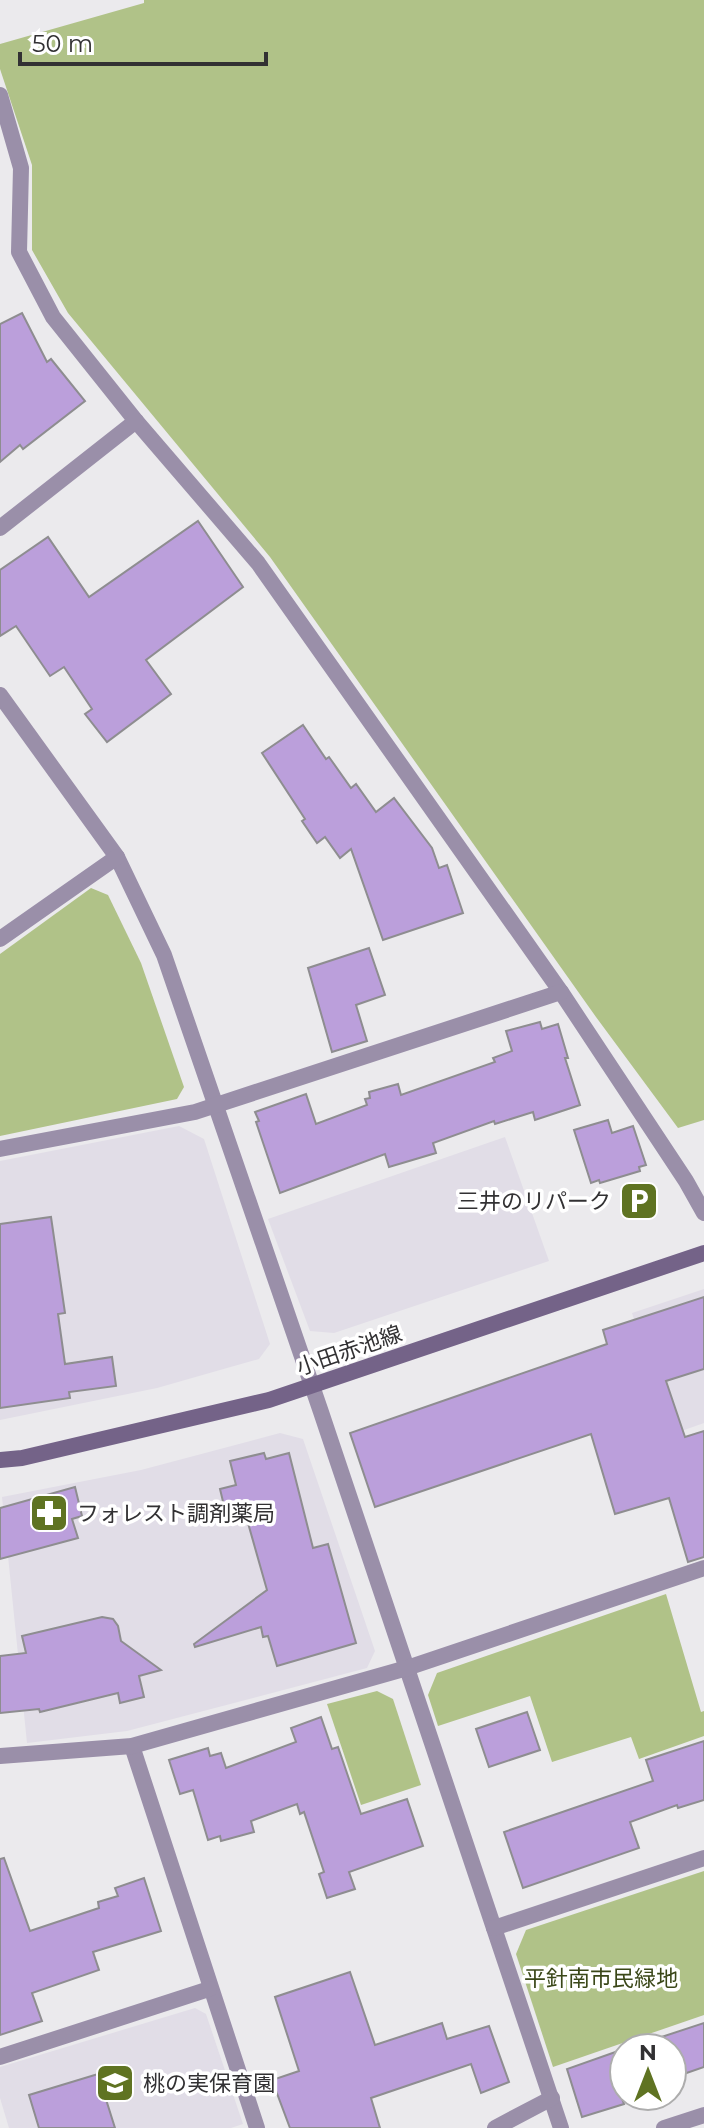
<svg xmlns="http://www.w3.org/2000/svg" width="704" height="2128" font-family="Montserrat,'Noto Sans JP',sans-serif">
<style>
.built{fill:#e1dde7}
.green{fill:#b0c288}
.building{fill:#bb9fdb;stroke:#8e8d90;stroke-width:2}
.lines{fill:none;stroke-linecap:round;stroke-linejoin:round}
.street{stroke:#9a8fa9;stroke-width:16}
.secondary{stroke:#746388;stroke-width:16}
.labels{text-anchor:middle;stroke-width:7;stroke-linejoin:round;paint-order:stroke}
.poi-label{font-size:22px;fill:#323133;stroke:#fff;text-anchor:start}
.street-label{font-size:22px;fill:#323133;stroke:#fff}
.park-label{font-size:22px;fill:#3a4718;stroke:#fff}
</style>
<rect width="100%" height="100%" fill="#ebeaed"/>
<g class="built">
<polygon points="179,1126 204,1139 270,1344 259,1359 157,1388 0,1420 0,1161"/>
<polygon points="505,1137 549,1261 334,1333 310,1331 268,1219"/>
<polygon points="704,1289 704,1423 670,1435 632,1313"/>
<polygon points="280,1433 303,1439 375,1651 367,1668 127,1731 27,1743 2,1497 141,1470"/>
<polygon points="195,2008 206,2014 243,2124 231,2128 9,2128 0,2098 0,2067"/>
</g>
<g class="green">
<polygon points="144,0 704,0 704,1120 678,1128 596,1017 270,557 68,313 32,250 32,165 0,69 0,44 144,3"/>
<polygon points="91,888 108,895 141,963 184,1087 177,1099 0,1136 0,954"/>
<polygon points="666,1594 701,1712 704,1711 704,1736 639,1759 631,1737 552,1762 530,1696 438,1726 428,1695 437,1673"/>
<polygon points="377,1691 393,1699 421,1785 361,1805 327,1704"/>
<polygon points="704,1871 704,2015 553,2067 516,1954 526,1930"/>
</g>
<g class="building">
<polygon points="22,313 47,362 51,359 85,401 23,449 20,445 0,462 0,324"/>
<polygon points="198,521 243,587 146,660 171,694 107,742 85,714 92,709 64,667 50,676 16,626 0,636 0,570 48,537 89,597"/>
<polygon points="303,725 326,759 329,757 351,788 356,784 376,812 394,798 432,848 439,868 447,865 463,913 383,940 351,849 340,858 325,837 317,843 302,821 305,819 262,753"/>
<polygon points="369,948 385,995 356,1005 367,1041 332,1052 308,968"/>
<polygon points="540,1022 542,1029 558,1024 568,1058 565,1058 580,1105 535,1120 533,1112 495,1124 494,1121 433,1143 436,1153 389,1167 385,1154 280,1193 256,1122 259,1121 255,1112 306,1094 316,1124 367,1105 365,1099 370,1098 369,1092 398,1084 401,1095 495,1062 493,1058 512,1051 506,1031"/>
<polygon points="608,1120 612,1133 633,1126 646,1165 639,1167 640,1171 600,1183 599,1180 591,1183 574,1130"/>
<polygon points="51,1217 65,1313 58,1314 65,1364 112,1357 116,1386 69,1392 70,1398 0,1408 0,1224"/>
<polygon points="704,1297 704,1369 666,1381 685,1437 704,1431 704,1557 688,1562 669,1498 615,1514 591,1434 375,1507 350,1433 607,1344 603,1330"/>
<polygon points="264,1453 266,1459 289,1453 313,1548 328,1544 356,1643 277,1666 268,1636 263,1637 261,1627 195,1647 194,1644 267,1590 244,1509 226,1514 220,1489 236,1485 230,1461"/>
<polygon points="75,1487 82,1516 72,1519 78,1538 0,1559 0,1508"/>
<polygon points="102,1617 113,1619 118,1626 121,1641 161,1670 139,1676 144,1697 120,1703 118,1693 40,1712 39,1709 0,1713 0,1656 26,1653 22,1636"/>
<polygon points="527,1712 540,1750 489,1767 476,1729"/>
<polygon points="321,1717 332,1749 338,1747 361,1814 407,1799 423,1846 349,1872 355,1889 327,1898 319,1874 324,1872 304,1812 300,1814 297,1804 251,1821 254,1832 221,1841 220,1836 208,1840 193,1790 180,1794 169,1760 208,1748 210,1756 221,1753 226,1768 296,1742 291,1728"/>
<polygon points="704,1741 704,1800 678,1808 677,1805 630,1822 639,1848 523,1888 504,1832 653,1781 646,1760"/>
<polygon points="4,1858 30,1931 99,1908 98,1902 118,1896 115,1888 144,1878 161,1931 93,1952 99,1970 32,1993 42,2021 0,2035 0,1859"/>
<polygon points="350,1972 375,2045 442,2023 447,2039 489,2026 509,2082 481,2093 471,2064 371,2098 380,2128 290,2128 272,2080 299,2071 275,1997"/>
<polygon points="704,2023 704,2067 672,2078 672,2048 628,2048"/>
<polygon points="624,2049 624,2095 621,2096 624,2104 582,2117 567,2069"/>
<polygon points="98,2074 115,2128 39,2128 29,2095"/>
</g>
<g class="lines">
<g class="street">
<polyline points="0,95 21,168 19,252 53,317 136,421 258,563 561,992 686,1181 704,1213"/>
<polyline points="0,528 136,421"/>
<polyline points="0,695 117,857 164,955 321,1412 561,2128"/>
<polyline points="0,939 117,857"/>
<polyline points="0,1149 195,1112 561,992"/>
<polyline points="132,1746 257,2128"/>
<polyline points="0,1756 132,1746 407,1668 704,1568"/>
<polyline points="494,1928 704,1858"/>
<polyline points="0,2057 209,1989"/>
<polyline points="495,2128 552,2098"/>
<polyline points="664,2128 704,2115"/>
</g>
<polyline class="secondary" points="0,1460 22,1458 269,1400 704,1253"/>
</g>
<defs>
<symbol id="parking-square" viewBox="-11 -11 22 22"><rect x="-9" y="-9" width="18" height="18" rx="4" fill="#5f7322" stroke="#fff"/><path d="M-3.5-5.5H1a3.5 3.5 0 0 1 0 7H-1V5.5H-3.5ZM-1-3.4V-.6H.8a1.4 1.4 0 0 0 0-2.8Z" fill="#fff"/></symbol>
<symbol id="pharmacy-square" viewBox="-11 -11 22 22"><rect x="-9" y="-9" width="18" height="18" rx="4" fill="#5f7322" stroke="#fff"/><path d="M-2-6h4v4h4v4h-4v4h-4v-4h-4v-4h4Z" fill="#fff"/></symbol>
<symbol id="school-square" viewBox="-11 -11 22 22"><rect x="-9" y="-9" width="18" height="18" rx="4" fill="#5f7322" stroke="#fff"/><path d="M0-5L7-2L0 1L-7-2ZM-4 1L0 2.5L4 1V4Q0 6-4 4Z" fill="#fff"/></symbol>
</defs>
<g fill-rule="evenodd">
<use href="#parking-square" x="617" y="1179" width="44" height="44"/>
<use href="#pharmacy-square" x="27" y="1491" width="44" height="44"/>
<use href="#school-square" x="93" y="2061" width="44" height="44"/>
</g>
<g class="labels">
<g class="poi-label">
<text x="611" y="1209" text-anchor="end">三井のリパーク</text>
<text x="77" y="1521">フォレスト調剤薬局</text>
<text x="143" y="2091">桃の実保育園</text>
</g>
<g class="street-label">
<text transform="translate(349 1350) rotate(-19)" y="8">小田赤池線</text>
</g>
<g class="park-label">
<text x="601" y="1986">平針南市民緑地</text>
</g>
</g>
<g transform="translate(648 2072)"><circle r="38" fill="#ffffff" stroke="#adadad" stroke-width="2"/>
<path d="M0-6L14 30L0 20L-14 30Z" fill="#5f7322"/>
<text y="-12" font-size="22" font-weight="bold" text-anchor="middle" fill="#323133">N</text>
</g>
<path d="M20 52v12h246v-12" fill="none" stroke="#323133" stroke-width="4"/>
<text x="32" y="52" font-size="24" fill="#323133" stroke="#ffffff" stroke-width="6" paint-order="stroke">50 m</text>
</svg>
